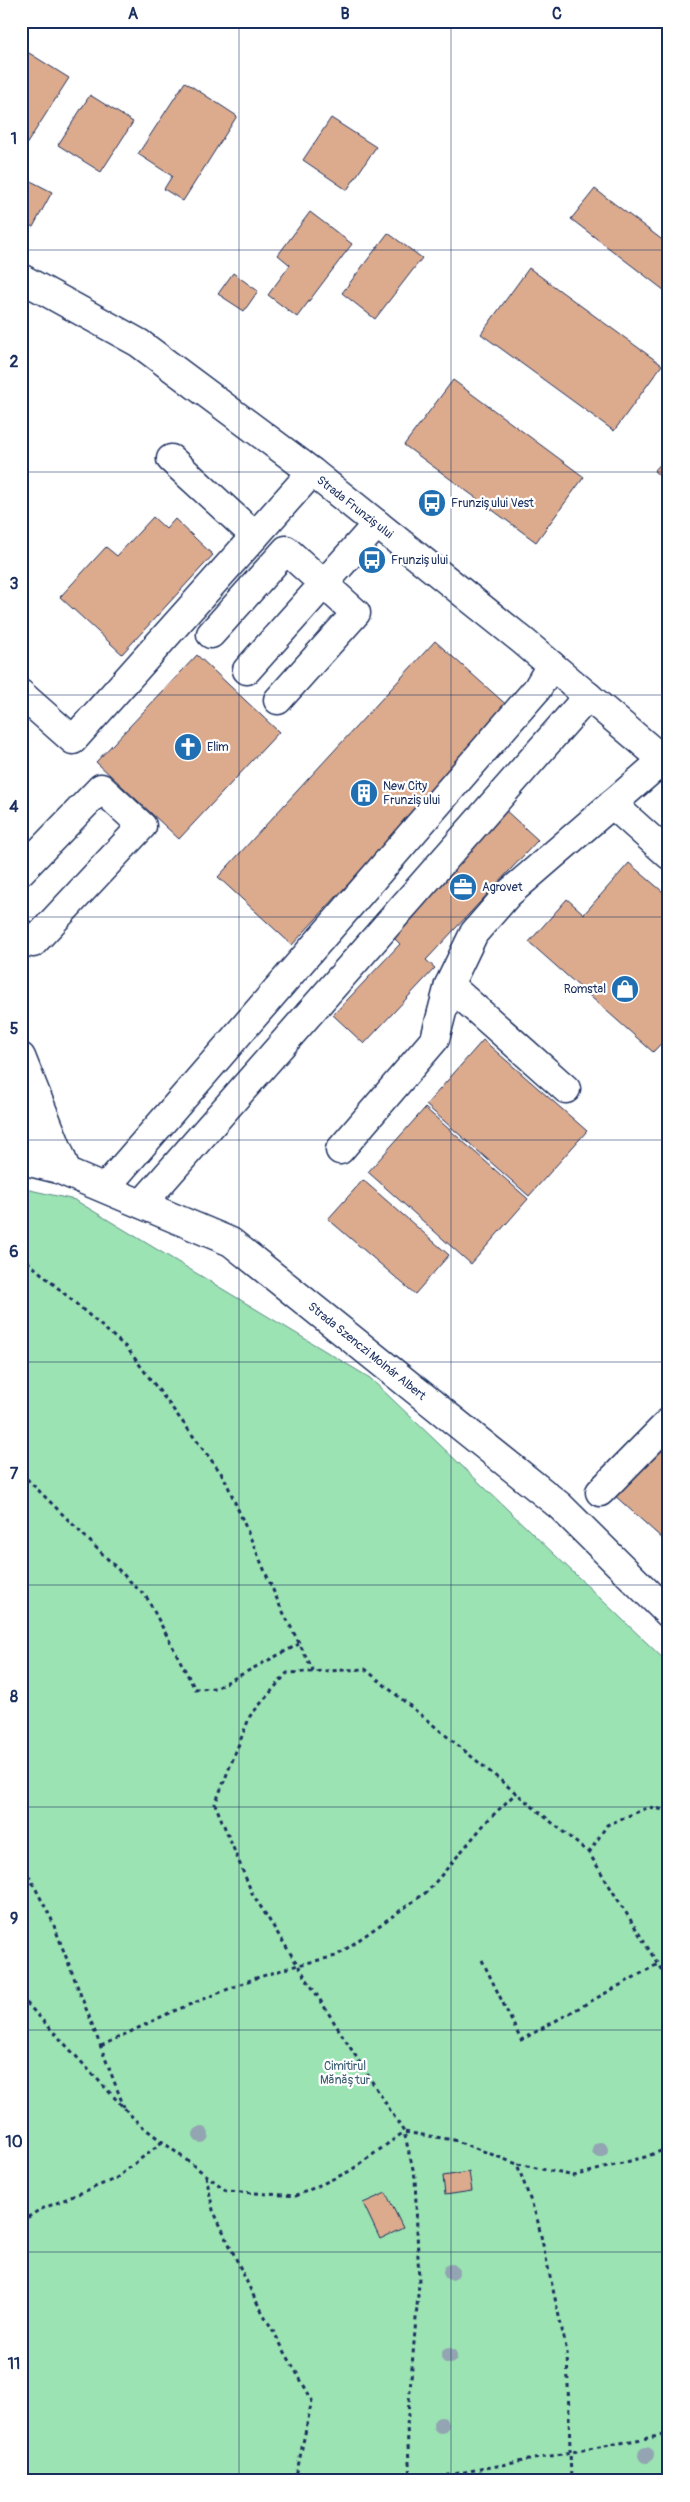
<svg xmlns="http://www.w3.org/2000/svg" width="690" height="2502" font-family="Pangolin,sans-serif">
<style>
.green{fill:#9be3b2;stroke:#5b8988}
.building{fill:#dcab8e;stroke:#1b2f5e}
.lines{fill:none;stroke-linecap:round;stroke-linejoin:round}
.minor-casing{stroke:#1b2f5e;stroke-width:31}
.major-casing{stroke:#1b2f5e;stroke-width:31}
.path{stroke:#1b2f5e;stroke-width:3;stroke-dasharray:4 4;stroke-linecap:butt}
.minor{stroke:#fff;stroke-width:28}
.major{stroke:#fff;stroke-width:28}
.tree{fill:#93a5b2}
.grid{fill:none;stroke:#1b2f5e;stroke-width:1;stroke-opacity:0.55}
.labels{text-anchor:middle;stroke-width:4.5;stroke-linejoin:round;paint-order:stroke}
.poi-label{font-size:12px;fill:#1b2f5e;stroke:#fff;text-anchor:start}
.street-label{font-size:12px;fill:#1b2f5e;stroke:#fff}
.park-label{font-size:12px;fill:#3b5c73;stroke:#fff}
.neatline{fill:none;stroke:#1b2f5e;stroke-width:2}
.grid-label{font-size:16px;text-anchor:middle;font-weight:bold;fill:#1b2f5e}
</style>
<rect width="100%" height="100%" fill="#fff"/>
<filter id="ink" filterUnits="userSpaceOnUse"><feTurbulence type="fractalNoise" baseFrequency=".02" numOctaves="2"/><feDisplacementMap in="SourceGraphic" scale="10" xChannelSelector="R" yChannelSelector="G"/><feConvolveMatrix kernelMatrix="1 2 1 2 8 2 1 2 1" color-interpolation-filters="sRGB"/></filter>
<g filter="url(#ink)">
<polygon class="green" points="21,1188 75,1200 370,1378 669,1664 669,2481 21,2481"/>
<g class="building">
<polygon points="21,48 69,78 24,148 21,146"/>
<polygon points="185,82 237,116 183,201 164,189 172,176 138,154"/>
<polygon points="90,95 133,122 101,172 58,145"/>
<polygon points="331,118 376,147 347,190 303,160"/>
<polygon points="21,176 52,192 33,227 21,221"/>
<polygon points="595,189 669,245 669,294 571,219"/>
<polygon points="310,212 352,244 297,317 268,295 290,265 278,255"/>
<polygon points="388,233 422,258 375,319 342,293"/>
<polygon points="529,268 662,365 614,431 481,334"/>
<polygon points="233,273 258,291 244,311 218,294"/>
<polygon points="453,380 584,477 536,542 404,445"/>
<polygon points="669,455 669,484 654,471"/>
<polygon points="153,517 166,529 175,519 213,555 122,654 60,597 106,547 117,556"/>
<polygon points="435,641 510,708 292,945 218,877"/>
<polygon points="197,655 279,732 179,839 96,762"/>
<polygon points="504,809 538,840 426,960 435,968 364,1044 333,1015 400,944 389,933"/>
<polygon points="629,863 669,897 669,1035 653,1052 529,942 567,899 584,914"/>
<polygon points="483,1040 587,1131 529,1196 426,1105"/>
<polygon points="425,1108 528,1199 471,1264 368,1172"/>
<polygon points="363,1180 449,1255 415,1294 328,1219"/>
<polygon points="669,1434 669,1538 665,1541 613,1494"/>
<polygon points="469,2172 472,2191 445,2195 443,2176"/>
<polygon points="386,2193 403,2228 380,2239 363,2203"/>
</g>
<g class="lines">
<defs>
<g id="minor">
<polyline points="171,459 255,536"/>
<polyline points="211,634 286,550 356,613 278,700"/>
<polyline points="247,670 377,524"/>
<polyline points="21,694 73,740 312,472"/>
<polyline points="612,804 669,855"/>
<polyline points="21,871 101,788 142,826 33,943 21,933"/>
<polyline points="449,985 566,1089"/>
<polyline points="21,1057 67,1172"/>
<polyline points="21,1112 42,1154"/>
<polyline points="340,1150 435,1039 449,985 474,933 508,894 663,760"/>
<polyline points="21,1160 58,1169 231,1242 560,1506 669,1614"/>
<polyline points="105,1188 537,689 551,665"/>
<polyline points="142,1204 588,696"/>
<polyline points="600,1492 669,1422"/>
</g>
<polyline id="major" points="21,278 139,343 312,472 523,641 669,765"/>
</defs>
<use href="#minor" class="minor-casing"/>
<use href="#major" class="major-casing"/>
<g class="path">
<polyline points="21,1256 127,1348 224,1477 280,1606 314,1672"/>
<polyline points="21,1473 147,1598 195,1689 216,1688 299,1644"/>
<polyline points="589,1853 607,1825 649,1807 669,1811"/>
<polyline points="21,1861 51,1918 124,2107"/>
<polyline points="482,1960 521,2040 658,1964"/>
<polyline points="21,1997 139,2124 227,2191 296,2196 350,2171 404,2132 252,1893 215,1804 250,1716 287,1673 365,1669 589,1853 669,1982"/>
<polyline points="101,2046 169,2013 253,1979 298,1965 336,1956 428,1891 488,1820 517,1792"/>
<polyline points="518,2164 574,2176 645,2157 669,2148"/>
<polyline points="206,2176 213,2210 255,2299 312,2400 295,2481"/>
<polyline points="21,2222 39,2210 115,2179 162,2142"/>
<polyline points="410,2481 407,2426 419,2283 415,2177 404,2132 454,2140 517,2164 537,2218 567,2352 571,2481"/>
<polyline points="416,2481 669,2434"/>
</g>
<use href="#minor" class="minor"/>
<use href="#major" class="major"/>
</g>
<g class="tree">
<circle cx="201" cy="2135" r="8"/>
<circle cx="600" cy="2150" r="8"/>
<circle cx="451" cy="2272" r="8"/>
<circle cx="449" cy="2356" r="8"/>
<circle cx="441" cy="2425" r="8"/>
<circle cx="646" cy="2455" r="8"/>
</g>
</g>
<path class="grid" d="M239,21V2481M451,21V2481M21,250H669M21,472H669M21,695H669M21,917H669M21,1140H669M21,1362H669M21,1585H669M21,1807H669M21,2030H669M21,2252H669"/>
<defs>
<symbol id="bus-disc" viewBox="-11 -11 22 22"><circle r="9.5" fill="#1f6fb2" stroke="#fff"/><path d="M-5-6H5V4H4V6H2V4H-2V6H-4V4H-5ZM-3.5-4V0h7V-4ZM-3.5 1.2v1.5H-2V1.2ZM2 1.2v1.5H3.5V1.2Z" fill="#fff"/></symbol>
<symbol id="church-disc" viewBox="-11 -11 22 22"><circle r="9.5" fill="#1f6fb2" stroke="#fff"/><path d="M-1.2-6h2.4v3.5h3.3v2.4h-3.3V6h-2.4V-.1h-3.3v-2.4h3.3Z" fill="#fff"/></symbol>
<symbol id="building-disc" viewBox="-11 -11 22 22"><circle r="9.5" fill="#1f6fb2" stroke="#fff"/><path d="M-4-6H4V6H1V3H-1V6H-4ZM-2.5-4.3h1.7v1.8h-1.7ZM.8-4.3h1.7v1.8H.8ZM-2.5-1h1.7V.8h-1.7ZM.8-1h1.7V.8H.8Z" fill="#fff"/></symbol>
<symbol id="office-disc" viewBox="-11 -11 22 22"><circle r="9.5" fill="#1f6fb2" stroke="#fff"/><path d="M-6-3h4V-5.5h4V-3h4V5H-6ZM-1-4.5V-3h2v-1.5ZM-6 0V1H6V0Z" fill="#fff"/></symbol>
<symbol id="shop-disc" viewBox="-11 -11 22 22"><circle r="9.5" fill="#1f6fb2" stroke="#fff"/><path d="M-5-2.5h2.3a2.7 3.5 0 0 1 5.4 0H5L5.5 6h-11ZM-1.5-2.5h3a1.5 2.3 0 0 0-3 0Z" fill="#fff"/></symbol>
</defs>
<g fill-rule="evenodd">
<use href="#bus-disc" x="416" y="487" width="32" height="32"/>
<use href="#bus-disc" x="356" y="544" width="32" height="32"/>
<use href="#church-disc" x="172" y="731" width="32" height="32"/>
<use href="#building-disc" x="348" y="777" width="32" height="32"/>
<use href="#office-disc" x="447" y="871" width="32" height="32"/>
<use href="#shop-disc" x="609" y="973" width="32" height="32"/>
</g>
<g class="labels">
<g class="poi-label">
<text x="451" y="507">Frunzișului Vest</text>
<text x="391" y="564">Frunzișului</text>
<text x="207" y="751">Elim</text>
<text x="383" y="790">New City<tspan x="383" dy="14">Frunzișului</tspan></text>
<text x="482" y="891">Agrovet</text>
<text x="606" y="993" text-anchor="end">Romstal</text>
</g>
<g class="street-label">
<text transform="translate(355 507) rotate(38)" y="4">Strada Frunzișului</text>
<text transform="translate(367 1351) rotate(39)" y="4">Strada Szenczi Molnár Albert</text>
</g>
<g class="park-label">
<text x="345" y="2070">Cimitirul<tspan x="345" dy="14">Mănăștur</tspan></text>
</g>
</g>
<rect width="690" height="2502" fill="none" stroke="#fff" stroke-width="55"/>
<rect x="28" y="28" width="634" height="2446" class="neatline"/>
<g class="grid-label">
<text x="133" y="19">A</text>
<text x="345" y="19">B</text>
<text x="557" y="19">C</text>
<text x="14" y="144">1</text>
<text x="14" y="367">2</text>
<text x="14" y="589">3</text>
<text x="14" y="812">4</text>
<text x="14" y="1034">5</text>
<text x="14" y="1257">6</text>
<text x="14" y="1479">7</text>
<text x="14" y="1702">8</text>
<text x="14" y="1924">9</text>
<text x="14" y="2147">10</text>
<text x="14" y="2369">11</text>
</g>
</svg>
